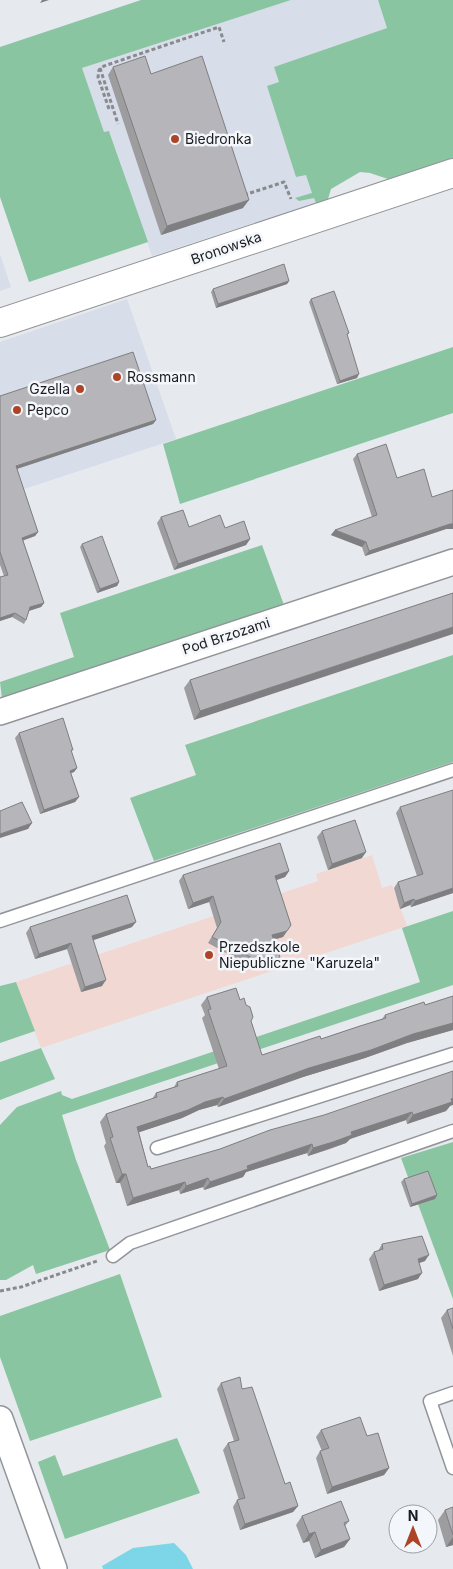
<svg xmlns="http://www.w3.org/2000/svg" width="453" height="1569" font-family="Inter,sans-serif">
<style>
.built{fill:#d7dde9}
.education{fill:#f2d8d3}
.green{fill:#89c5a1}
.water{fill:#7dd5e8}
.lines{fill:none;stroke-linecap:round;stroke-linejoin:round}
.service-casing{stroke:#919498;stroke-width:15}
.minor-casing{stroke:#919498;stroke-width:28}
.tertiary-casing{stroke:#919498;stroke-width:30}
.path{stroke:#888a8d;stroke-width:3;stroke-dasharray:4 2.5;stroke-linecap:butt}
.service{stroke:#fff;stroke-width:12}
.minor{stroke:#fff;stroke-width:25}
.tertiary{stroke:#fff;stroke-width:28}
.wall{fill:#9d9c9f}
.shaded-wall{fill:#7f7f82}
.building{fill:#b6b5b9;stroke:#7f7f82}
.poi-dot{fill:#ad4426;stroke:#f3f6fb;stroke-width:2}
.labels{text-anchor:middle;stroke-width:5;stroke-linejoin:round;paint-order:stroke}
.poi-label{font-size:14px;fill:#1c1c1e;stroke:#f3f6fb;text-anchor:start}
.street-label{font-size:14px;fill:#1c1c1e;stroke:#f3f6fb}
</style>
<rect width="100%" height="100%" fill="#e6e9ed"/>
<g class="built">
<polygon points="291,0 378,0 387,28 274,67 319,202 152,256 110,132 104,132 82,68"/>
<polygon points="0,254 11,287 0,291"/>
<polygon points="127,299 176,439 0,497 0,342"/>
</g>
<polygon class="education" points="372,855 382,888 392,885 407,926 41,1048 16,982 318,881 316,874"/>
<g class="green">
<polygon points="141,0 291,0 82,68 104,132 109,131 148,242 29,282 0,197 0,47"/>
<polygon points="378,0 453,0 453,158 388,179 370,173 360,172 331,189 328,199 316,203 314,198 299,201 295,198 312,193 306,175 296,177 267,86 279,82 274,67 387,28"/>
<polygon points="453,347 453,413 180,504 163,444"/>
<polygon points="262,545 284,605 2,699 0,682 74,657 60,613"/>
<polygon points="453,655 453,762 154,861 130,798 196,775 185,745"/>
<polygon points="453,911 453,985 62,1115 76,1160 110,1250 36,1274 33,1265 6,1280 0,1280 0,1125 17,1107 61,1091 62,1095 72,1099 420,982 402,928"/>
<polygon points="16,982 35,1031 0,1043 0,986"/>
<polygon points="41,1048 55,1079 0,1100 0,1062"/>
<polygon points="453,1142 453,1299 401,1158"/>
<polygon points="120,1274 162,1397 30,1441 0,1357 0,1316"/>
<polygon points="177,1438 200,1493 65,1539 38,1462 55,1455 63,1476"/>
</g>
<polygon class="water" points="174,1543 186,1555 193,1569 103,1569 102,1566 133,1548"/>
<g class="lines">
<defs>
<g id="service">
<polyline points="0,921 453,770"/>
<polyline points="157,1148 453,1054"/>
<polyline points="113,1256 130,1243 453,1131"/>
<polyline points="453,1393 430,1401 453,1468"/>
</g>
<g id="minor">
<polyline points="0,712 453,562"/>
<polyline points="0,1419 54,1569"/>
</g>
<polyline id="tertiary" points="0,323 453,173"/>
</defs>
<use href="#service" class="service-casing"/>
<use href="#minor" class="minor-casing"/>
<use href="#tertiary" class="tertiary-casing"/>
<g class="path">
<polyline points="100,68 118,124"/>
<polyline points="109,109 98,77 99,70 104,66 219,27 224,42"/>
<polyline points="244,195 284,182 291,199"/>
<polyline points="0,1291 21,1287 97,1261"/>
</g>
<use href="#service" class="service"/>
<use href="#minor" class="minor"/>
<use href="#tertiary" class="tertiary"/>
</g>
<g class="wall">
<polygon points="113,67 151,74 243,208 161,235 108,75"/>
<polygon points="289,281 287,284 216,308 211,292 213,289"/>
<polygon points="311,299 349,333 347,335 357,378 337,384 309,302"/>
<polygon points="0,396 156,420 153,424 17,469 38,532 35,536 23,540 44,603 41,607 29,611 26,620 24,624 12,617 0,621 0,577 4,576 0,565"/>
<polygon points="357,454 397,478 432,497 446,529 365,556 362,547 331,535 335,530 372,517 353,459"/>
<polygon points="161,517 189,527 225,528 250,539 246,545 174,570 157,523"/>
<polygon points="82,544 119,582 117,586 97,593 80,547"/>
<polygon points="453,593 194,720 184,688 190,680"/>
<polygon points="19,733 71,752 77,768 74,772 71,773 79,797 75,802 40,814 15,738"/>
<polygon points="400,807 453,893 411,907 410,905 400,909 394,888 398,882 417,876 396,813"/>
<polygon points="322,831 362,858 328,870 317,837"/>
<polygon points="289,871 285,877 276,880 291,925 283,937 273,940 275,963 257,970 208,943 217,928 209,902 188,909 179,881 183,875"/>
<polygon points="30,927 132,927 93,940 102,986 81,992 67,949 35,959 26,933"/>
<polygon points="453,996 453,1030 407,1043 365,1058 303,1077 218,1107 217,1105 199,1110 182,1118 139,1132 148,1167 151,1169 220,1149 270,1130 450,1106 446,1111 407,1124 406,1120 350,1139 346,1143 327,1150 308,1156 307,1153 246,1172 243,1177 204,1190 203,1187 180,1194 179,1190 127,1206 120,1183 116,1183 104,1146 106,1143 100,1122 106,1114 152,1099 156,1093 174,1087 177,1082 219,1069 202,1018 205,1015 201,1005 207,997 240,1000 251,1021 262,1055 321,1039 382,1019 385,1015 425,1005"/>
<polygon points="404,1179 437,1195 435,1199 410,1207 401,1182"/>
<polygon points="382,1244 425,1261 419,1263 418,1279 379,1291 369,1259 374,1252 378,1251"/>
<polygon points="453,1308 453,1356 441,1318 447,1310"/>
<polygon points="221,1383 242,1389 285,1484 298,1506 293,1512 240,1530 233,1507 237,1500 239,1500 223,1450 228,1443 234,1441 217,1389"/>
<polygon points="321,1430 367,1436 389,1468 384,1475 327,1494 316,1458 320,1451 322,1451 316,1437"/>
<polygon points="453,1507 453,1545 446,1547 438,1520 445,1510"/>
<polygon points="302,1516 349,1521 345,1526 350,1539 344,1547 315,1558 309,1541 303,1543 296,1525"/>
</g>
<g class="shaded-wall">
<polygon points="42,0 49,0 40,3"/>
<polygon points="249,200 243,208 161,235 167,226"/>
<polygon points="289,281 287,284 216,308 218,304"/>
<polygon points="359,374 357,378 337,384 340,381"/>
<polygon points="156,420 153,424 13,470 16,466"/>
<polygon points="450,524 453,524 453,529 446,529 365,556 369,551"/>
<polygon points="335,530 366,542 362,547 331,535"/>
<polygon points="38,532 35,536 19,542 22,538"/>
<polygon points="250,539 246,545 174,570 178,564"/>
<polygon points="119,582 117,586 97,593 100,589"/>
<polygon points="44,603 41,607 28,611 30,607"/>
<polygon points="15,613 12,617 0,621 0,618"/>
<polygon points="453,627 453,634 194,720 200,711"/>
<polygon points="77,768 74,772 66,775 70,771"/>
<polygon points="79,797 75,802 40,814 44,810"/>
<polygon points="32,823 28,829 0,838 0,834"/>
<polygon points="366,852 362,858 328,870 332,864"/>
<polygon points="289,871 285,877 271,882 275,876"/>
<polygon points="453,888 453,893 411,907 415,901"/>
<polygon points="213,896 209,902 188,909 193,903"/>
<polygon points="414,899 410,905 400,909 404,903"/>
<polygon points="136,922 132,927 88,942 92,936"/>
<polygon points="287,931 283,937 268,941 272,935"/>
<polygon points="71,943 67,949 35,959 39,954"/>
<polygon points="280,957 275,963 257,970 262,963"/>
<polygon points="106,980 102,986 81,992 85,987"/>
<polygon points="453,1023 453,1030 407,1043 365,1058 303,1077 218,1107 224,1099 309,1068 413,1034"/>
<polygon points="223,1097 217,1105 199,1110 182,1118 131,1135 137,1127 205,1102"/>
<polygon points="453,1098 453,1105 450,1106 446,1111 407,1124 413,1115"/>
<polygon points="412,1112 406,1120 350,1139 346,1143 308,1156 313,1148 351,1132"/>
<polygon points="312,1144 307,1153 246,1172 243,1177 204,1190 210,1182 247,1166"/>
<polygon points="122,1174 126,1174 120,1183 116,1183"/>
<polygon points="208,1178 203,1187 180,1194 186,1186"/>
<polygon points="185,1182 179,1190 127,1206 133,1198"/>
<polygon points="437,1195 435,1199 410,1207 412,1204"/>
<polygon points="429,1255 425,1261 413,1265 418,1259"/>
<polygon points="422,1273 418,1279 379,1291 384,1285"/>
<polygon points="389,1468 384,1475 327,1494 332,1487"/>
<polygon points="298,1506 293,1512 240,1530 245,1524"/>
<polygon points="315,1532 309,1541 303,1543 309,1534"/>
<polygon points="453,1537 453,1545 446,1547"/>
<polygon points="350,1539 344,1547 315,1558 321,1550"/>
</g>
<g class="building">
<polygon points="145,56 151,74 202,56 249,200 167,226 113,67"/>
<polygon points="284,264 289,281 218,304 213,289"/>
<polygon points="334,291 349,333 347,334 359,374 340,381 311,299"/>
<polygon points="133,352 156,420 16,466 38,532 22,538 44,603 30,607 26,620 15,613 0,618 0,577 8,575 0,552 0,396"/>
<polygon points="386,444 397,478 424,469 432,497 453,490 453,524 450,524 369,551 366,542 335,530 377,515 357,454"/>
<polygon points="183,510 189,527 220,515 225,528 244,521 250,539 178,564 161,517"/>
<polygon points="102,536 119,582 100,589 82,544"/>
<polygon points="453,593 453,627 200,711 190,680"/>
<polygon points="63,718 73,750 71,750 77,768 70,771 79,797 44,810 19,733"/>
<polygon points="453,790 453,888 415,901 414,899 404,903 398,882 423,874 400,807"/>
<polygon points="22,802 32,823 0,834 0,811"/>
<polygon points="355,820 366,852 332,864 322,831"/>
<polygon points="280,843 289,871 275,876 291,925 287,931 272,935 280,957 262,963 212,937 221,922 213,896 193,903 183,875"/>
<polygon points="127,895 136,922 92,936 106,980 85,987 71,943 39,954 30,927"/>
<polygon points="236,988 240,1000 244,998 246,1005 250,1007 253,1017 251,1021 262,1055 320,1036 321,1039 360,1026 386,1018 385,1015 424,1002 425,1005 453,996 453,1023 413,1034 371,1050 309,1068 224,1099 223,1097 205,1102 188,1110 137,1127 148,1167 150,1166 151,1169 220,1149 270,1130 324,1115 453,1071 453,1098 451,1099 452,1102 413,1115 412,1112 351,1132 352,1135 333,1142 313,1148 312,1144 247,1166 248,1169 210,1182 208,1178 186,1186 185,1182 133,1198 126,1174 122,1174 110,1138 113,1137 106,1114 157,1097 156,1093 178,1086 177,1082 227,1066 208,1010 211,1009 207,997"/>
<polygon points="428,1171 437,1195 412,1204 404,1179"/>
<polygon points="422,1236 429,1255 418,1259 422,1273 384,1285 374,1252 383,1249 382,1244"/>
<polygon points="453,1308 453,1329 447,1310"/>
<polygon points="240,1377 242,1389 252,1387 285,1484 290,1482 298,1506 245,1524 237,1500 245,1498 228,1443 239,1440 221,1383"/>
<polygon points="360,1417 367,1436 378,1433 389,1468 332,1487 320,1451 329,1448 321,1430"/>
<polygon points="341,1501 349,1521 344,1523 350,1539 321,1550 315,1532 309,1534 302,1516"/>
<polygon points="453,1507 453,1535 445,1510"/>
</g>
<g class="poi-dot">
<circle cx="175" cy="139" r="5"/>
<circle cx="117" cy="377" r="5"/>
<circle cx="80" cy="389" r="5"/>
<circle cx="17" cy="410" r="5"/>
<circle cx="209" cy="955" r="5"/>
</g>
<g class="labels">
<g class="poi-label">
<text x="185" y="144">Biedronka</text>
<text x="127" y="382">Rossmann</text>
<text x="70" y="394" text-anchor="end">Gzella</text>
<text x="27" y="415">Pepco</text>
<text x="219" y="952">Przedszkole<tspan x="219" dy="16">Niepubliczne "Karuzela"</tspan></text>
</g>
<g class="street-label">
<text transform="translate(226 248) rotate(-19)" y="5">Bronowska</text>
<text transform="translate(226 636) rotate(-18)" y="5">Pod Brzozami</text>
</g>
</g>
<g transform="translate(413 1529)"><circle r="24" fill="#f3f6fb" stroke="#9d9fa3"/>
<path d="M0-4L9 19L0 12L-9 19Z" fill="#ad4426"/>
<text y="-8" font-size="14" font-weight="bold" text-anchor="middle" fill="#1c1c1e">N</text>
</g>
</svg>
